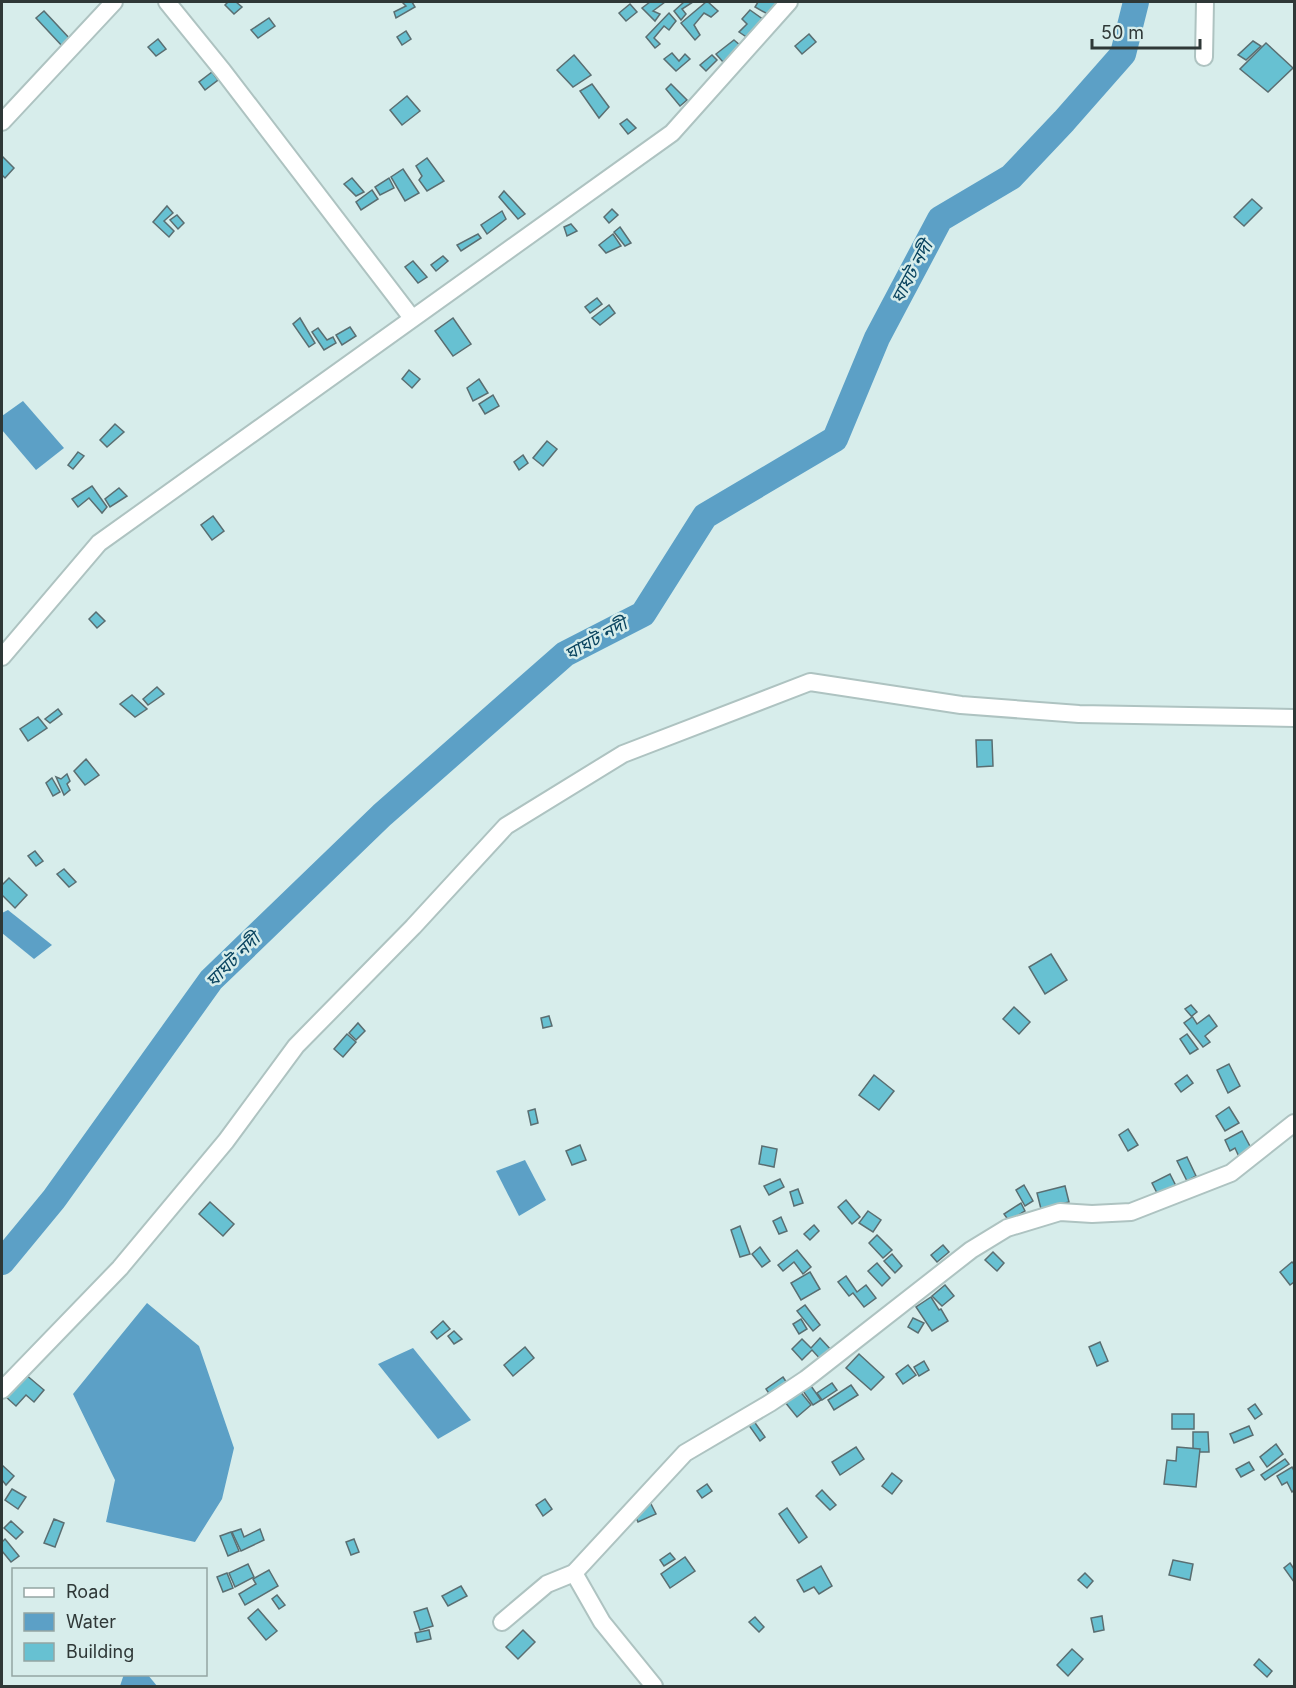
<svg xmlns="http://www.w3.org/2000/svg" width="1296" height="1688" font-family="Inter,'Noto Sans Bengali',sans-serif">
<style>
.water{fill:#5ca0c6}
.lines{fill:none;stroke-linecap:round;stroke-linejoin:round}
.river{stroke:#5ca0c6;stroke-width:26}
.building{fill:#67c1d2;stroke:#5a6e71;stroke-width:1.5}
.street-casing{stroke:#aec3c1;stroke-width:20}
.street{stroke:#fff;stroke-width:16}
.labels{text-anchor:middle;stroke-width:5;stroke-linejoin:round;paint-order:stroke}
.water-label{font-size:18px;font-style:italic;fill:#0a445f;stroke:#d7edeb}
</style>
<rect width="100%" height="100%" fill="#d7edeb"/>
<g class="water">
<polygon points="23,401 64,448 36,470 2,430 2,416"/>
<polygon points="8,910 52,945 34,959 2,933 2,913"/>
<polygon points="525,1160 546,1200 519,1216 496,1171"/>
<polygon points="147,1303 199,1346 234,1448 222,1499 195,1542 106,1522 115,1480 73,1394"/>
<polygon points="413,1348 471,1420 438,1439 378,1364"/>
<polygon points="124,1674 148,1675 157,1686 120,1686"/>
</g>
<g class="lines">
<polyline class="river" points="2,1262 54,1199 211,980 382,815 565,654 643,614 705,516 835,439 877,338 940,219 1011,177 1064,121 1123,54 1136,2"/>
</g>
<g class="building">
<polygon points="228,2 236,2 242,7 234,14 225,5"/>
<polygon points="402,2 412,2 415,7 396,18 394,12 406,6"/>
<polygon points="650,2 665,2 653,11 660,14 655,21 642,8"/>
<polygon points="684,2 693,2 682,9 686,14 681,20 674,11"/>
<polygon points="706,2 708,2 718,11 711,17 704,13 694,25 700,35 695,40 681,23"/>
<polygon points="758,2 782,2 771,16 755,7"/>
<polygon points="630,4 637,12 626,21 619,13"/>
<polygon points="750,10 764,20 748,38 739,32 747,24 742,19"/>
<polygon points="44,11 71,40 63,47 36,18"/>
<polygon points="669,13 676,21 669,30 664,26 654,38 660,44 655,48 646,37"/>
<polygon points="269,18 275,26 258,38 251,30"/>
<polygon points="406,31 411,39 402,45 397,37"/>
<polygon points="809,34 816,42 802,54 795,46"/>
<polygon points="158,39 166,49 156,56 148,47"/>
<polygon points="734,40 741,46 723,62 716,54"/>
<polygon points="1253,41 1261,46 1246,60 1238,55"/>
<polygon points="1266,43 1293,68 1268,92 1240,69"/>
<polygon points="672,53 679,61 685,54 690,59 676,71 664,59"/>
<polygon points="574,55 591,75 573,87 557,70"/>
<polygon points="712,55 717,60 706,71 700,65"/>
<polygon points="212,72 218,80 205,90 199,82"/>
<polygon points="592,84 609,107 599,118 580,91"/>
<polygon points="671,84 687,100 680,106 666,89"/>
<polygon points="407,96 420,111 402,125 390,110"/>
<polygon points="627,119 636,128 628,134 620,124"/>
<polygon points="2,156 14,168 5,178 2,175"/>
<polygon points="427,158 444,181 427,191 419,180 422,176 416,166"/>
<polygon points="403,169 419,193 405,201 391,177"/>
<polygon points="352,178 364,192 356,196 344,184"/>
<polygon points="389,178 394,188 380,195 375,187"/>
<polygon points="372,190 378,199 361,210 356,202"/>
<polygon points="504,191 525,214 518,219 499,197"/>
<polygon points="1252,199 1262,208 1244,226 1234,217"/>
<polygon points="167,206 173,213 164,221 174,231 169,237 153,222"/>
<polygon points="612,209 618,215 609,223 604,217"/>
<polygon points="502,211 506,219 487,234 481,225"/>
<polygon points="177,215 184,223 178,229 170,220"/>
<polygon points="571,224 577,231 567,236 564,227"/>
<polygon points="620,227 631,243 625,246 614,232"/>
<polygon points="478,234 481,238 461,251 457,245"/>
<polygon points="613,234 621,246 606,253 599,245"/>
<polygon points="443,256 448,261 436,271 431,265"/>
<polygon points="413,261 427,277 418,283 405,267"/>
<polygon points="597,298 602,304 590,313 585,307"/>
<polygon points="609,305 615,313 600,325 592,318"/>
<polygon points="300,318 315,343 309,347 293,324"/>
<polygon points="453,318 471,344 453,356 435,331"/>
<polygon points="350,327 356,336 342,345 336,335"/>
<polygon points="318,328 327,340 333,337 336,343 324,350 312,332"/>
<polygon points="409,370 420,379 412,388 402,379"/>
<polygon points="479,379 488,393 473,401 467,388"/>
<polygon points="493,395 499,406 485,414 479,404"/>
<polygon points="115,424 124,432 107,447 100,440"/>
<polygon points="547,441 557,449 543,466 533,458"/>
<polygon points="78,452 84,456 73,469 68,465"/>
<polygon points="523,455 528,463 519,470 514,462"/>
<polygon points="92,486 107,507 102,513 89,498 78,507 72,499"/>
<polygon points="119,488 127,496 110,507 105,499"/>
<polygon points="213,516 224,531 212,540 201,525"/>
<polygon points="96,612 105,621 97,628 89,619"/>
<polygon points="157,687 164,694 148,705 143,699"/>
<polygon points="132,695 147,709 135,717 120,704"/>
<polygon points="58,709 62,714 50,723 45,719"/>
<polygon points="38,717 47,728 28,741 20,729"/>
<polygon points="976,740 992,740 993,766 977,767"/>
<polygon points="86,759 99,775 85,785 74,771"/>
<polygon points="67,774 70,781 67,784 70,790 64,795 56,777 61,779"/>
<polygon points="52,778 60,792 53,796 46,783"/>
<polygon points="35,851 43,861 36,866 28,856"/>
<polygon points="64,869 76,882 69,887 57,874"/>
<polygon points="9,878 27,895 15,908 2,895 2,885"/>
<polygon points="1051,954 1067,980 1045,994 1029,967"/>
<polygon points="1191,1005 1197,1012 1192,1016 1197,1024 1209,1015 1217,1026 1205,1036 1210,1042 1203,1047 1184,1023 1192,1017 1185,1009"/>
<polygon points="1014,1007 1030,1022 1019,1034 1003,1019"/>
<polygon points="549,1016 552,1026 543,1028 541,1018"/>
<polygon points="358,1023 365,1031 356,1040 349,1033"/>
<polygon points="347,1034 356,1042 343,1057 334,1049"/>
<polygon points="1187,1034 1198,1049 1190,1054 1180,1039"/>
<polygon points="1229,1064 1240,1086 1228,1093 1217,1070"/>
<polygon points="874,1075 894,1091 879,1110 859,1095"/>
<polygon points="1187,1075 1193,1083 1181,1092 1175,1084"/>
<polygon points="1229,1107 1239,1123 1225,1131 1216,1116"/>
<polygon points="535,1109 538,1123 531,1125 528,1111"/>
<polygon points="1128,1129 1138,1145 1128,1151 1119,1135"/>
<polygon points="1242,1131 1253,1152 1240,1159 1235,1148 1230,1151 1225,1140"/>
<polygon points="580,1145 586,1160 572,1165 566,1151"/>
<polygon points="762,1146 777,1149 774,1167 759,1164"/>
<polygon points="1187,1157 1196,1176 1187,1181 1177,1161"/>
<polygon points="1170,1174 1176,1186 1158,1195 1152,1183"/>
<polygon points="780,1179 784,1187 769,1195 764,1186"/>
<polygon points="1024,1185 1033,1201 1025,1206 1016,1190"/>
<polygon points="1065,1186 1069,1202 1041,1209 1037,1193"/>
<polygon points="798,1189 803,1203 794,1206 790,1192"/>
<polygon points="846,1200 860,1217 852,1224 838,1207"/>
<polygon points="210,1202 234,1224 223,1236 199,1214"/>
<polygon points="1021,1203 1025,1211 1009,1221 1004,1214"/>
<polygon points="868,1211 881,1220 873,1232 859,1223"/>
<polygon points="781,1217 787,1231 779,1234 773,1221"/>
<polygon points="814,1225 819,1231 810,1240 804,1234"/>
<polygon points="740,1226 750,1254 740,1257 731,1230"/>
<polygon points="877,1235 892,1250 883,1258 869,1243"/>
<polygon points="943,1245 949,1252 937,1262 931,1255"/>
<polygon points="760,1247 770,1261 762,1267 752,1254"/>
<polygon points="797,1250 811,1267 803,1274 794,1262 783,1271 778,1265"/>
<polygon points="993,1252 1004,1263 997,1271 985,1260"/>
<polygon points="892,1254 902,1266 895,1273 884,1261"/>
<polygon points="1292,1262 1294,1264 1294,1282 1290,1285 1280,1272"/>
<polygon points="877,1263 890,1278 882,1286 868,1271"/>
<polygon points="810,1272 820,1289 801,1300 791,1283"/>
<polygon points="846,1276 857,1292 866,1285 876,1298 864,1307 853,1293 849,1296 838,1282"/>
<polygon points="945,1285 954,1296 942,1306 932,1296"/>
<polygon points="931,1297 939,1310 941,1309 948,1321 932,1331 916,1307"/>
<polygon points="805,1305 820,1325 813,1331 797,1311"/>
<polygon points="913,1318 924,1323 918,1333 908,1327"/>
<polygon points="801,1319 807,1329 799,1334 793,1324"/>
<polygon points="443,1321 450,1329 437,1339 431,1332"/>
<polygon points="454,1331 462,1339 454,1344 448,1336"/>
<polygon points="820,1338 833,1352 823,1362 812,1350 802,1360 792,1349 802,1339 811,1348"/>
<polygon points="1100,1342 1108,1361 1097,1366 1089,1347"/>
<polygon points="525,1347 534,1358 513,1376 504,1365"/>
<polygon points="859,1354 884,1377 871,1390 846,1368"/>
<polygon points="924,1361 929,1370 919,1376 914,1367"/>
<polygon points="908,1365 916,1375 903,1384 896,1374"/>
<polygon points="25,1374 44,1390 34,1402 26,1395 16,1406 6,1397"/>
<polygon points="783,1377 789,1386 772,1398 766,1389"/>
<polygon points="832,1383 837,1390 822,1400 817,1393"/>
<polygon points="851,1385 858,1395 834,1410 828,1400"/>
<polygon points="811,1386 821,1400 813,1405 803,1391"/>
<polygon points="799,1390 811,1405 797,1417 785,1402"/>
<polygon points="1255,1404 1262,1414 1255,1419 1248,1409"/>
<rect x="1172" y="1414" width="22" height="15"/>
<polygon points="753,1420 765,1437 760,1441 748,1424"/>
<polygon points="1249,1426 1253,1435 1234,1443 1230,1434"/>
<polygon points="1193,1432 1208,1432 1209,1452 1193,1452"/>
<polygon points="1276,1444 1283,1454 1267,1467 1260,1457"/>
<polygon points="856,1447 864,1459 840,1475 832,1462"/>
<polygon points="1177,1447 1200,1449 1196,1487 1164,1484 1167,1460 1176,1461"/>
<polygon points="1285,1459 1289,1464 1265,1480 1261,1475"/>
<polygon points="1249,1462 1254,1470 1241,1477 1236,1469"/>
<polygon points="2,1465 14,1476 6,1485 2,1480"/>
<polygon points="1292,1467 1294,1471 1294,1490 1292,1492 1287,1482 1282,1485 1277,1476"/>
<polygon points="892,1473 902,1481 892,1494 882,1486"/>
<polygon points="707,1484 712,1491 702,1498 697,1491"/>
<polygon points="12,1489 26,1497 18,1509 5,1500"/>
<polygon points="822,1490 836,1505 830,1510 816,1496"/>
<polygon points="545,1499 552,1509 543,1516 536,1505"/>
<polygon points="650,1502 656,1514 638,1522 633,1511"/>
<polygon points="787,1508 807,1537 799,1543 779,1514"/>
<polygon points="54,1519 64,1523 55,1547 44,1543"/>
<polygon points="11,1521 23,1532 16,1539 4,1528"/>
<polygon points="241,1529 244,1537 260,1529 264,1540 241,1551 232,1532"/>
<polygon points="231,1532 239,1551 228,1556 220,1536"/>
<polygon points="5,1539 19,1556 11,1562 2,1551 2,1542"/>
<polygon points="354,1539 359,1552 351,1555 346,1542"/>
<polygon points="670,1553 675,1559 664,1566 660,1560"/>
<polygon points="685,1557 695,1571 670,1588 661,1574"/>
<polygon points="1173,1560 1193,1564 1190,1580 1169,1575"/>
<polygon points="1290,1563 1294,1569 1294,1582 1284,1568"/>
<polygon points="248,1564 254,1577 235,1587 229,1573"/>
<polygon points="821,1566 832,1586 819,1594 814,1587 804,1592 797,1580"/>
<polygon points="269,1570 278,1586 245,1605 239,1594 256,1584 253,1579"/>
<polygon points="227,1573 233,1588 223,1592 217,1577"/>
<polygon points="1085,1573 1093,1581 1087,1588 1078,1580"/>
<polygon points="461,1586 467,1596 448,1606 442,1596"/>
<polygon points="277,1595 285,1605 279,1609 272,1599"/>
<polygon points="427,1608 433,1626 420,1630 414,1612"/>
<polygon points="258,1609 277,1631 266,1640 248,1618"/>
<polygon points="1102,1616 1104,1630 1094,1632 1091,1618"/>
<polygon points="755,1617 764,1627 759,1632 749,1622"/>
<polygon points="429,1630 431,1639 417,1642 415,1633"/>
<polygon points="523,1630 535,1642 518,1659 506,1647"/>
<polygon points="1072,1649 1083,1659 1068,1676 1057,1665"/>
<polygon points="1259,1659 1272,1671 1267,1677 1254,1665"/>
</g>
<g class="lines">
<defs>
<g id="street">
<polyline points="167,2 223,71 412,318"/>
<polyline points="1204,57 1205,2"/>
<polyline points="2,122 114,2"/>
<polyline points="2,657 99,543 672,133 789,2"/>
<polyline points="2,1390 120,1268 226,1141 296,1046 413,927 506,826 623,754 810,682 961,705 1079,714 1294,718"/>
<polyline points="574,1573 602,1622 654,1686"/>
<polyline points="502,1622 547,1584 574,1573 685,1453 770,1403 806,1379 971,1250 1007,1228 1060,1212 1092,1214 1131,1212 1231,1173 1294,1123"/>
</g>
</defs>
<use href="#street" class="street-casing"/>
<use href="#street" class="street"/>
</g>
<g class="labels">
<g class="water-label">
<text transform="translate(912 272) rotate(-62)" y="6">ঘাঘট নদী</text>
<text transform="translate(596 639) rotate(-29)" y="6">ঘাঘট নদী</text>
<text transform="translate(233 960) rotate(-45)" y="6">ঘাঘট নদী</text>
</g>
</g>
<rect width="1296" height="1688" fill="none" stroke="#2f3837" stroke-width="6"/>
<rect x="12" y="1568" width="195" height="108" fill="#d7edeb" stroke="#94a5a3" stroke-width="1.5"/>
<rect x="24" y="1588" width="30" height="9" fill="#ffffff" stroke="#94a5a3" stroke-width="1.5"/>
<text x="66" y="1598" font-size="18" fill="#2f3837">Road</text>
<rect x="24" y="1613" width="30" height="18" fill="#5ca0c6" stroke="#94a5a3" stroke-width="1.5"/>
<text x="66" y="1628" font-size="18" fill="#2f3837">Water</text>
<rect x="24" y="1643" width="30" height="18" fill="#67c1d2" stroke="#94a5a3" stroke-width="1.5"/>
<text x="66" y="1658" font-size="18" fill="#2f3837">Building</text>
<path d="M1092 39v9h108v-9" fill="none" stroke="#2f3837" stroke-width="3"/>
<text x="1101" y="39" font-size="18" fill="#2f3837" stroke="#d7edeb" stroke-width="4.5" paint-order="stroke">50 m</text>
</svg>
